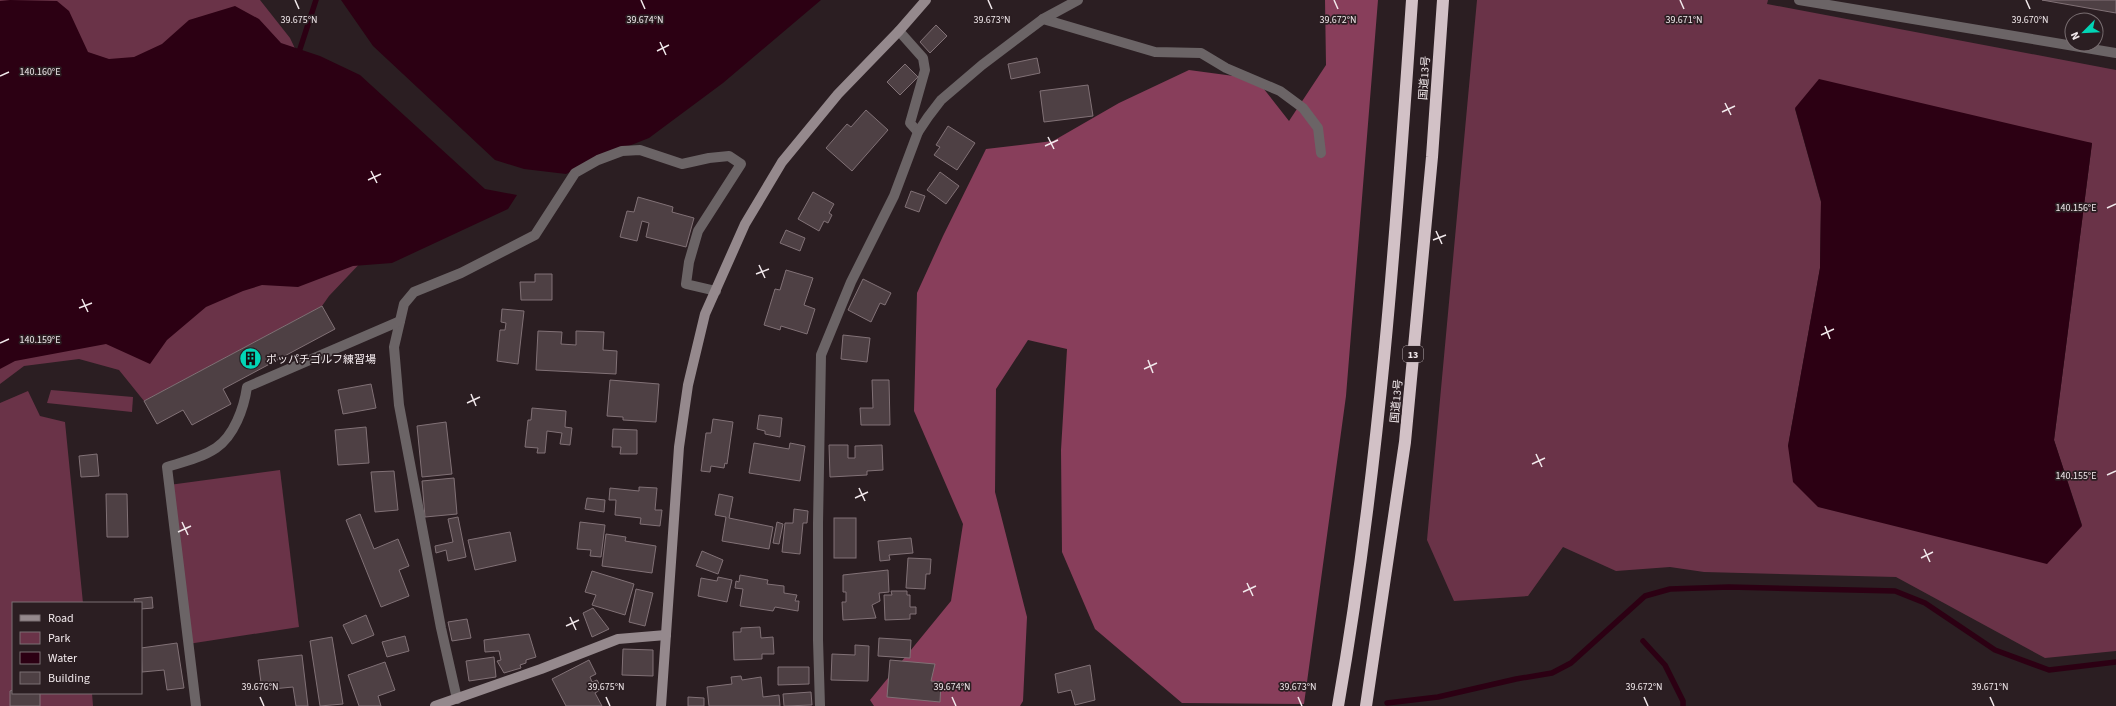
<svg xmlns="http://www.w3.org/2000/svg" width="2116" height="706" font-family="'Source Sans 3','Noto Sans JP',sans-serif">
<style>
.green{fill:#6a3348;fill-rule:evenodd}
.forest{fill:#883e5b}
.water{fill:#2c0013}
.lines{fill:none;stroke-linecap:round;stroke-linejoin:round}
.stream{stroke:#2c0013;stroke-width:5.5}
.building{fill:#4e4044;stroke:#817176}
.street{stroke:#6b6466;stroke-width:10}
.secondary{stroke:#95898d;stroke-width:10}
.highway{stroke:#d2c1c6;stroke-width:12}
.ticks{fill:none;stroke:#f1e8eb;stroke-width:1.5}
.labels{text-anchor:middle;stroke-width:3.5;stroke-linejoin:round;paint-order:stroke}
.shield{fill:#2b1e22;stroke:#b6abaf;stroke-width:1}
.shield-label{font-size:10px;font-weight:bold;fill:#f1e8eb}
.street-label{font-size:11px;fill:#f1e8eb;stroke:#2b1e22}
.poi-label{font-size:11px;fill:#f1e8eb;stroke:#2b1e22;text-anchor:start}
.ticks-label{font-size:10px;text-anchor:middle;fill:#f1e8eb;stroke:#2b1e22;stroke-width:3.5;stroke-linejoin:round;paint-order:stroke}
</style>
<rect width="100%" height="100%" fill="#2b1e22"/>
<g class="green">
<polygon points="0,0 260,0 290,38 385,237 329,296 322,306 144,401 119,370 79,359 24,366 0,384"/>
<path d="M1477,0H1768L1767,4L2116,70V651L2045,658L1896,577L1704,572L1670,567L1616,571L1563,547L1528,596L1454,601L1427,540ZM1795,109L2092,143L2054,440L2082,525L1788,446L1820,268L1821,202Z"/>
<polygon points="51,390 133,397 132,412 47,403"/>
<polygon points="28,391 40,416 65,422 83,603 13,603 13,693 92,693 93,706 0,706 0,403"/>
<polygon points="280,470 299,627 188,644 169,485"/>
</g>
<polygon class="forest" points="1325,0 1378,0 1346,396 1304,704 1182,703 1095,629 1062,552 1061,450 1067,349 1028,340 996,389 995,492 1027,617 1023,701 1020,706 874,706 870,700 951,601 963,524 914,411 917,293 943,236 986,149 1053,141 1119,103 1189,70 1256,79 1289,121 1326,65"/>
<g class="water">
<polygon points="10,0 57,1 69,11 88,52 109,59 134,57 162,44 189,20 235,6 259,19 281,43 320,56 360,75 485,189 517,195 508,209 392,263 353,266 298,287 262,285 243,291 206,307 167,340 150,364 106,344 15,361 0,369 0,1"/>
<polygon points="341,0 821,0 723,83 649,138 606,155 566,174 524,169 495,160 373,46"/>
<polygon points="1819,79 2092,143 2054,440 2082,526 2047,564 1818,507 1793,482 1788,446 1820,268 1821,201 1795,108"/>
</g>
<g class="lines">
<g class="stream">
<polyline points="300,49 316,0"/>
<polyline points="1643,641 1665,665 1683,701 1683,706"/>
<polyline points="1387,703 1438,697 1516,679 1552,673 1571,663 1645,596 1670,589 1729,587 1895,591 1925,603 1995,650 2049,670 2116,662"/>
</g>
</g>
<g class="building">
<polygon points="2042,0 2116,0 2116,13"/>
<polygon points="936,25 947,36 930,53 920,42"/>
<polygon points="1037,58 1040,73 1011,79 1008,64"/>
<polygon points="905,64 918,77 900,95 887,82"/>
<polygon points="1088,85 1093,116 1044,122 1040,91"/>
<polygon points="866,110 888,130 852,171 826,148 847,124 851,127"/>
<polygon points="948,126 975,143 957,170 934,155 940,147 936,145"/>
<polygon points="940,172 959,186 946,204 927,190"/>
<polygon points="911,191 925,196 919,212 905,207"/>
<polygon points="813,192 834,204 829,213 832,215 828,223 824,221 819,231 798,219"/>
<polygon points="638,197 673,207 672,212 694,218 686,247 646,237 649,223 642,221 637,241 620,237 627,211 634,212"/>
<polygon points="786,230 805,238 800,251 780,243"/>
<polygon points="786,270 813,278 804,305 815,309 807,334 781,326 780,330 764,325 775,289 780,290"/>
<polygon points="535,274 552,274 552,300 521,300 520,282 535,282"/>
<polygon points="863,279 891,293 885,305 880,303 871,322 848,310"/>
<polygon points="322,306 335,329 223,389 231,404 192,425 183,410 157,424 144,401"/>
<polygon points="502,309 524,311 518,364 497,361 500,330 505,330 506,323 501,322"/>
<polygon points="538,331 562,332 561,344 576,345 576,331 604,332 603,350 617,351 616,374 536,370"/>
<polygon points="843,335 870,338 867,362 841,359"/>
<polygon points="610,380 659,384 656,422 623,420 623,417 607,416"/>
<polygon points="872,380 889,380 890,425 861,425 860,408 873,408"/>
<polygon points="371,384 376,408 343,414 338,390"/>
<polygon points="532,408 566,411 565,427 572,428 570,445 560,444 562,433 547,431 545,453 537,453 538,448 525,447 528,420 531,420"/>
<polygon points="759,415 782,418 780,437 765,434 765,431 757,429"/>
<polygon points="713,419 733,422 727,464 725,463 724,468 711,466 710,472 701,471 706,433 711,433"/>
<polygon points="446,422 452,474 422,477 417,426"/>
<polygon points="366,427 369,463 338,465 335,430"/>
<polygon points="613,429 637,430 637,454 620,454 621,447 612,447"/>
<polygon points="754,443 789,449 790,443 805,446 800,481 749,473"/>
<polygon points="829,445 848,445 848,458 855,458 855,446 882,445 883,470 867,471 867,475 830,477"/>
<polygon points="97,454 99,476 81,477 79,456"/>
<polygon points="394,471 398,510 375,512 371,472"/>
<polygon points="454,478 457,514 425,517 422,481"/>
<polygon points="639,487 657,488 655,510 662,510 660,526 640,524 641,518 615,515 616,500 609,500 610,488 639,491"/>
<polygon points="106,494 127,494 128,537 107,537"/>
<polygon points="719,494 733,497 729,518 773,527 769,549 722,541 726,517 715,515"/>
<polygon points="587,498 605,500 604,512 585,509"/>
<polygon points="794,509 808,511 807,523 803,523 800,554 782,552 785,523 793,523"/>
<polygon points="360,514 374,549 398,539 409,566 399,570 409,596 381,607 346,520"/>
<polygon points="458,517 466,557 448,561 446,550 436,553 435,546 453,542 448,519"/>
<rect x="834" y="518" width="22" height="40"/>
<polygon points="580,522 605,525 601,557 590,556 591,550 577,549"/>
<polygon points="777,522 783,524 779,544 773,543"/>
<polygon points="510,532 516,561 475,570 468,540"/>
<polygon points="606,534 626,537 625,541 656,546 652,573 602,566"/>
<polygon points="911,538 913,553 889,555 890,560 880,561 878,541"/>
<polygon points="702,551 723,560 718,574 696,566"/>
<polygon points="908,558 931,559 930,574 926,574 925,589 906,588"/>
<polygon points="888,570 889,592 879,593 880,601 872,605 876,618 843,620 842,602 846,602 846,592 843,592 843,575"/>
<polygon points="592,571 634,584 625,615 592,605 596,595 585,592"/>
<polygon points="740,575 768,580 767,584 784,586 784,593 797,595 795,601 799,601 798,611 775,607 773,611 740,606 743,589 735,588 736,581 739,582"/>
<polygon points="718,577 732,580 727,602 698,596 701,578 717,581"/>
<polygon points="636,589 653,593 645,626 629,622"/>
<polygon points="891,591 907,591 907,595 910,595 910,607 916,607 916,614 910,614 910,619 885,620 884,595 892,595"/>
<polygon points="152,597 153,608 141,609 141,603 135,603 134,599"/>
<polygon points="593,608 609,629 592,637 583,613"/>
<polygon points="366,615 374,635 352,644 343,625"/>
<polygon points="467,619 471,638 452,641 448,622"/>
<polygon points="760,627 761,638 773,637 774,654 762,654 762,659 734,660 733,632 741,632 741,628"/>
<polygon points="529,634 536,657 526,660 526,663 520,665 521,668 504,673 497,661 501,660 499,651 485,652 484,640"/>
<polygon points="405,636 409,651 387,657 382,642"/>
<polygon points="332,637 343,704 320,706 310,641"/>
<polygon points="879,638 911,640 910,658 878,656"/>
<polygon points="177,643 184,688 167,690 164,670 142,672 141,648"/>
<polygon points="855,645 869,646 868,681 831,680 832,654 855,655"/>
<polygon points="623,649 653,650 653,676 622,675"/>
<polygon points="302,655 308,706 296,706 293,687 262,690 258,660"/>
<polygon points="494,657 496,677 469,681 466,661"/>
<polygon points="589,660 596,674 590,677 592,682 597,680 602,689 595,693 602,706 566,706 552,679"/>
<polygon points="890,660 935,664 931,681 941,682 940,702 887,697"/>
<polygon points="385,662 395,690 378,696 381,706 359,706 348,675"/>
<polygon points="1090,665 1095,700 1075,705 1071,690 1058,693 1055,674"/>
<polygon points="778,667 809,667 809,684 778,685"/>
<polygon points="741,676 742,680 761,677 763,697 779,695 780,706 709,706 707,687 732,684 731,677"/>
<polygon points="13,690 13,693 40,693 40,706 10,706 10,691"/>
<polygon points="811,692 812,705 784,706 783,694"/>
<polygon points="688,697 704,698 704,706 688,706"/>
</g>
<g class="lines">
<g class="street">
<polyline points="1799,0 2116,53"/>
<polyline points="1043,19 1155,52 1201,53 1226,68 1280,91 1303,108 1318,128 1321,153"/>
<polyline points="899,31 923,58 925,70 910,123 918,132"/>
<polyline points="457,699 441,628 399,405 394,347 404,304 414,292 461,273 535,235 575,173 598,160 622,151 640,150 682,164 709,158 729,156 741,164 698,231 689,262 686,284 716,291"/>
<path d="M196,706L167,467C183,462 201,458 216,448C234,436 244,408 247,387L400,321"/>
<polyline points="820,706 818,640 818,523 821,355 851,282 894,196 918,132 928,117 941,100 982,65 1043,19 1078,0"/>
</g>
<g class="secondary">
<polyline points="435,706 541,669 618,639 666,635"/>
<polyline points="661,706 679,447 688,385 705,314 745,224 782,162 838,94 899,31 926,0"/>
</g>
<g class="highway">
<path d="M1338,706C1379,473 1396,236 1412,0"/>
<polyline points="1366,706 1405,442 1432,157 1443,0"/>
</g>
</g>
<path class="ticks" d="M295,0L299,9M641,0L645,9M988,0L992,9M1334,0L1338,9M1680,0L1684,9M2026,0L2030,9M660,42L666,55M657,51L669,45M0,76L9,72M1725,103L1731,115M1722,112L1735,106M1048,137L1054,149M1045,146L1058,140M371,171L377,183M368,180L381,174M2107,208L2116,204M1436,231L1442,244M1433,240L1446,235M759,265L765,278M756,274L769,269M82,299L88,312M79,308L92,303M1825,326L1830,339M1821,335L1834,329M0,343L9,339M1148,360L1153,373M1144,369L1157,363M471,394L476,406M467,403L480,397M1536,454L1542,467M1532,464L1545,458M2107,475L2116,471M859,488L865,501M855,498L868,492M182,522L188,535M178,532L191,526M1924,549L1930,562M1921,558L1933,552M1247,583L1253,596M1243,592L1256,586M570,617L576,630M566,626L579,620M260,697L264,706M606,697L610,706M952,697L956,706M1298,697L1302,706M1644,697L1648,706M1990,697L1994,706"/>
<defs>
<symbol id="building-disc" viewBox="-11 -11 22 22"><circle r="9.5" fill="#02d5b6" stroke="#2b1e22"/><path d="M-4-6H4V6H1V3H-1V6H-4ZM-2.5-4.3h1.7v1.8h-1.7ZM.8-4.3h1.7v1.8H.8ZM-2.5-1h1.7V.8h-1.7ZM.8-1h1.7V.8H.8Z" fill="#111"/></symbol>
</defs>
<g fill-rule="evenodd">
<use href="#building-disc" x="238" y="346" width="25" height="25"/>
</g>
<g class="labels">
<rect class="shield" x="1403" y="346" width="20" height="16" rx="3"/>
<g class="shield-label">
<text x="1413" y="358">13</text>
</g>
<g class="street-label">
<text transform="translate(1424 78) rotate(-86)" y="4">国道13号</text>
<text transform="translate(1396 401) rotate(-85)" y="4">国道13号</text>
</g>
<g class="poi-label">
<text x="266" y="363">ポッパチゴルフ練習場</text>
</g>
</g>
<g class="ticks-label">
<text x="299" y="23">39.675°N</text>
<text x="645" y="23">39.674°N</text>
<text x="992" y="23">39.673°N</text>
<text x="1338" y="23">39.672°N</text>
<text x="1684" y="23">39.671°N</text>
<text x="2030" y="23">39.670°N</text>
<text x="40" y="75">140.160°E</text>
<text x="2076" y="211">140.156°E</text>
<text x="40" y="343">140.159°E</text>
<text x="2076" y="479">140.155°E</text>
<text x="260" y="690">39.676°N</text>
<text x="606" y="690">39.675°N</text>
<text x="952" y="690">39.674°N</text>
<text x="1298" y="690">39.673°N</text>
<text x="1644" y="690">39.672°N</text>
<text x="1990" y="690">39.671°N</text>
</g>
<rect x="12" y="602" width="130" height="92" fill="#2b1e22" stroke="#7a6f72"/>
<rect x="20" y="615" width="20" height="6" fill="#95898d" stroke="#7a6f72"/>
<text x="48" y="622" font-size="12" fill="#f1e8eb">Road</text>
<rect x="20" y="632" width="20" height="12" fill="#6a3348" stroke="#7a6f72"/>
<text x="48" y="642" font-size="12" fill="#f1e8eb">Park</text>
<rect x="20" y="652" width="20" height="12" fill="#2c0013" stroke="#7a6f72"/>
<text x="48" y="662" font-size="12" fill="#f1e8eb">Water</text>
<rect x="20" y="672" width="20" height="12" fill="#4e4044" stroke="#7a6f72"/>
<text x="48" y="682" font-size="12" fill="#f1e8eb">Building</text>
<g transform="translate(2084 32) rotate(246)"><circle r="19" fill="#2b1e22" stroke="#7a6f72"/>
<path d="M0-3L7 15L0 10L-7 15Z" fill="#02d5b6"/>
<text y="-6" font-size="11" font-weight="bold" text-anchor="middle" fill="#f1e8eb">N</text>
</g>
</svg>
